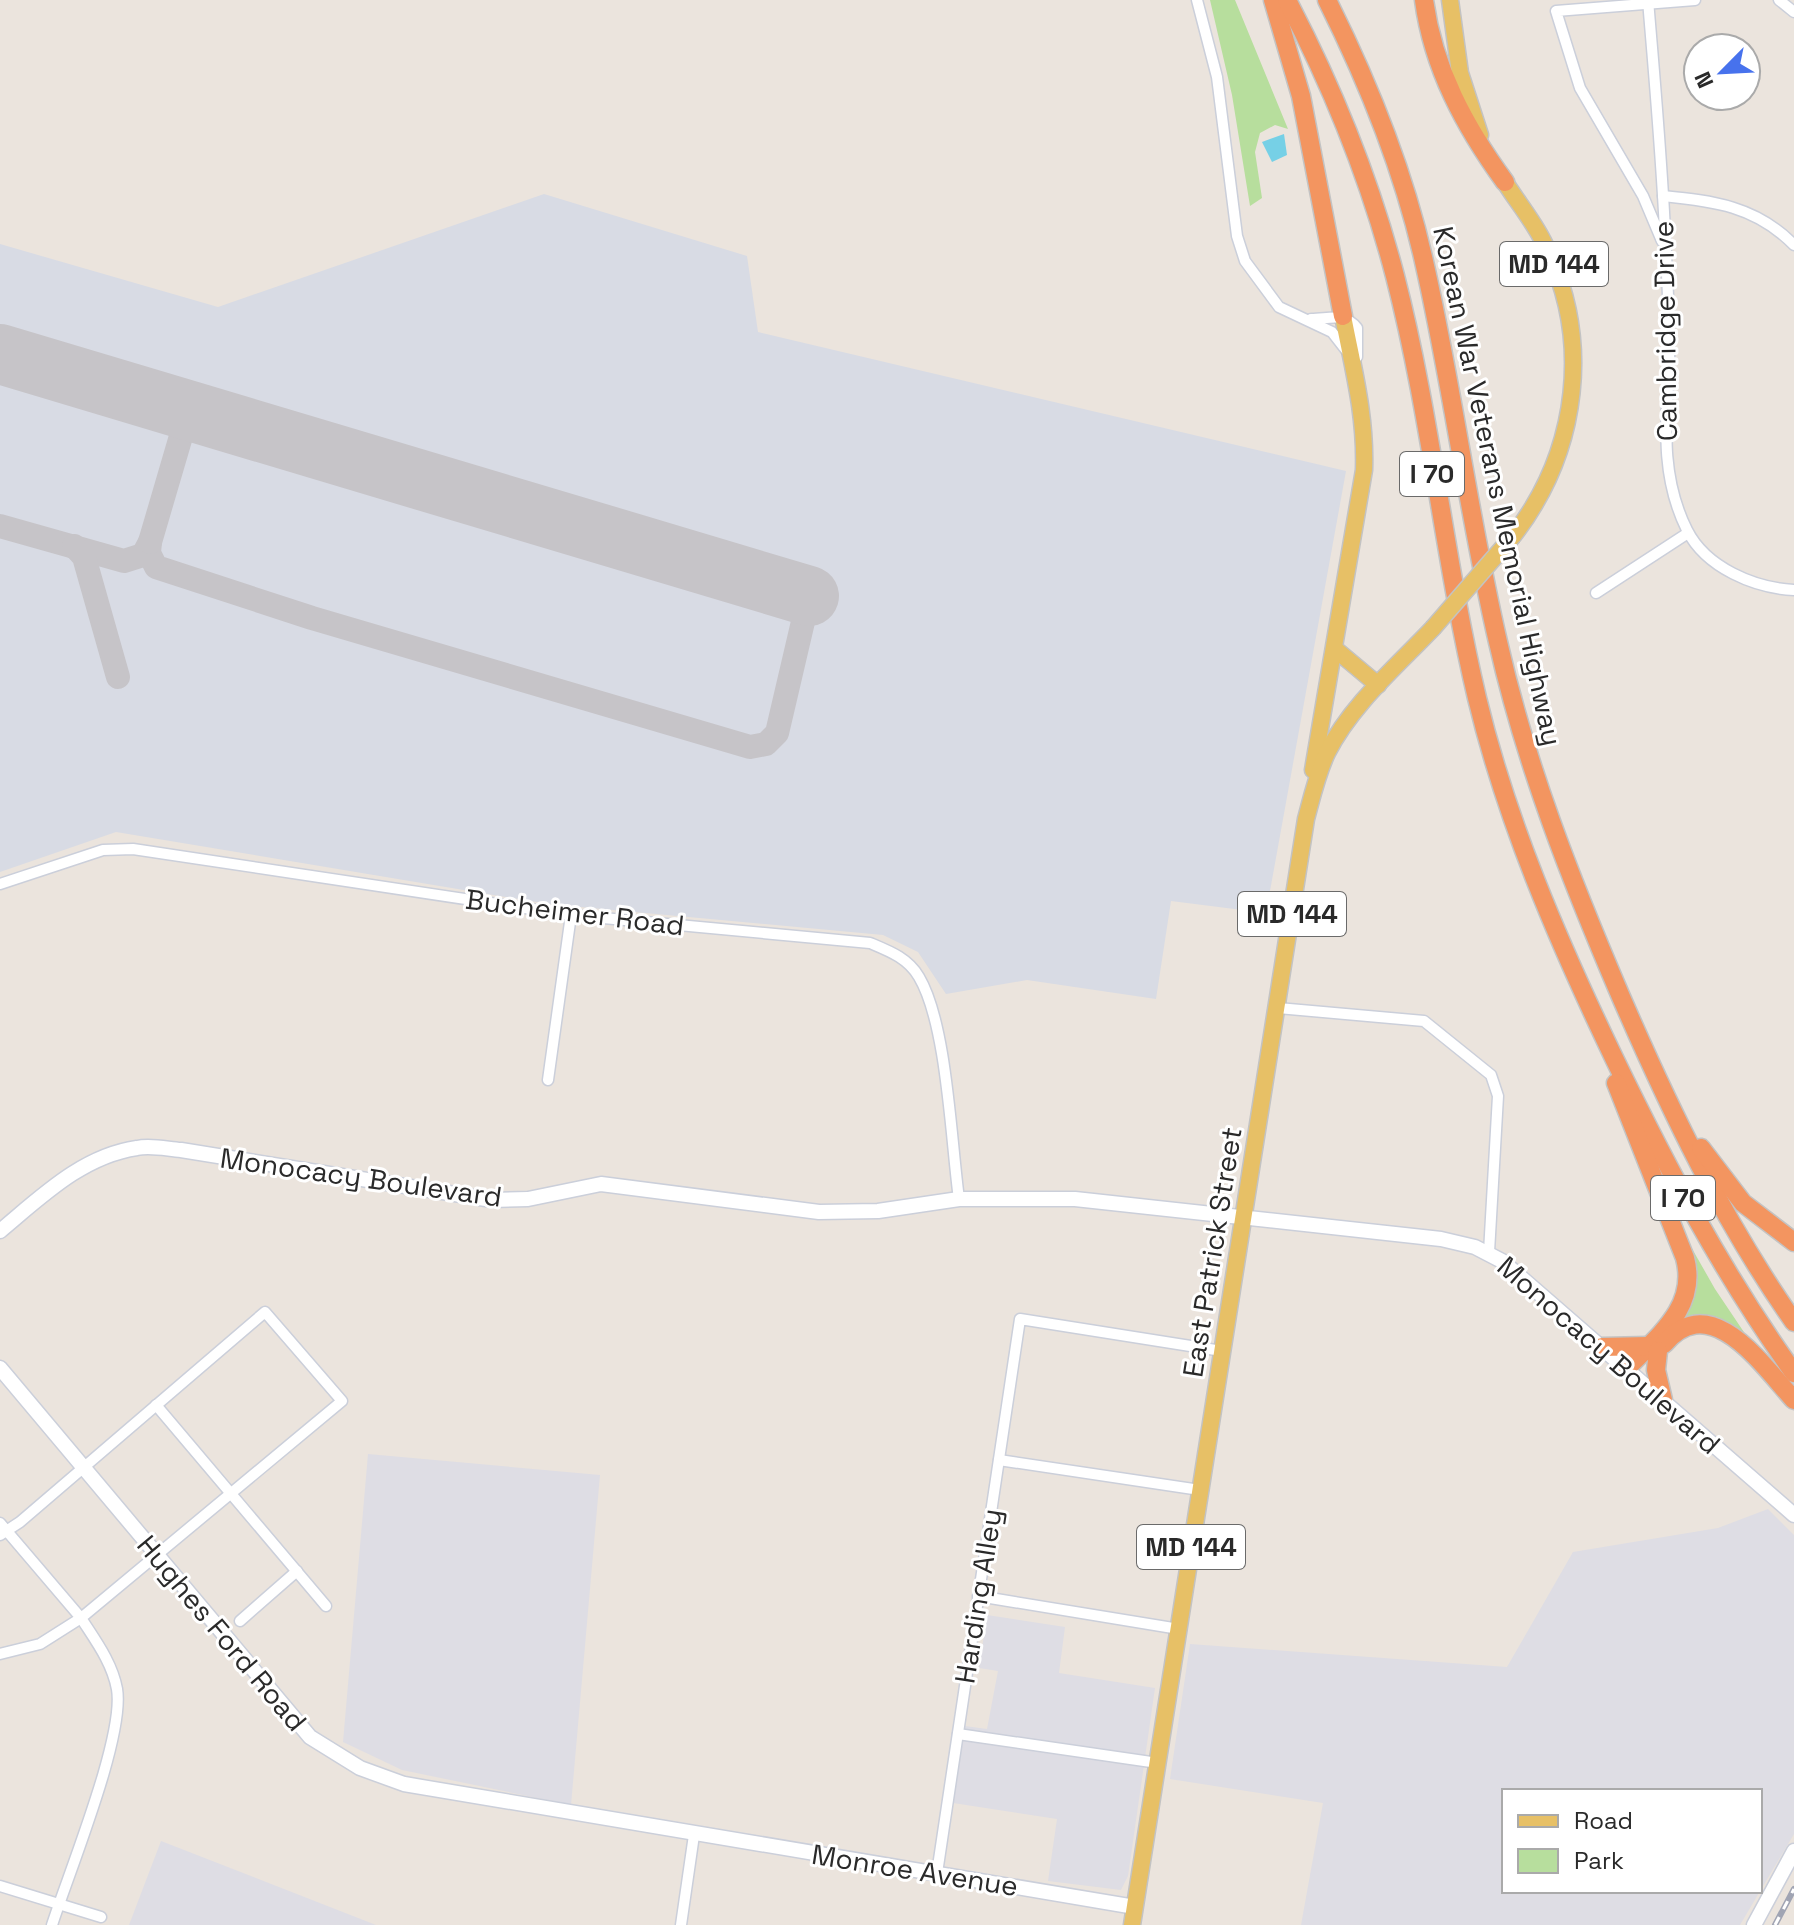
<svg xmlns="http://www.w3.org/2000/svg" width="1794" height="1925" font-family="'Space Grotesk',sans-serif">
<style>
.industrial{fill:#dedde4;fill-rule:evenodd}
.airport{fill:#d8dbe4}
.green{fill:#b7de9d}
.water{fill:#76d0e6}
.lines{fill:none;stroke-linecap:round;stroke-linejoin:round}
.taxiway{stroke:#c6c4c8;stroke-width:24}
.runway{stroke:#c6c4c8;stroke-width:60}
.street-casing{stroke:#cbcfda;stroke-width:13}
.secondary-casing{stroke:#cbcfda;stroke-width:17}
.primary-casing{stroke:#c3c3c3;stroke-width:19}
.highway-casing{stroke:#c3c3c3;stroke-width:21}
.street{stroke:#fff;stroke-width:10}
.secondary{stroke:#fff;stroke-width:14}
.primary{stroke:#e7c066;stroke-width:16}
.highway{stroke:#f39560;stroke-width:18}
.rail-casing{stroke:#a0a4b3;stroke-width:6}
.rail{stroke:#fff;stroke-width:3;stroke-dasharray:9;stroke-linecap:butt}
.primary-bridge-casing{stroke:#c3c3c3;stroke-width:19;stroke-linecap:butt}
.primary-bridge{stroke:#e7c066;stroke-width:16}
.labels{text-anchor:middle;stroke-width:6;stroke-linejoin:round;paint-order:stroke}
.shield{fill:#fff;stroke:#6a6a6a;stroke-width:2}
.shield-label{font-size:26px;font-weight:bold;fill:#2a2a2a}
.street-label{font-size:28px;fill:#2a2a2a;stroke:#fff}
</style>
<rect width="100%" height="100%" fill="#ebe4dd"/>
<g class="industrial">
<polygon points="368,1454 600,1475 571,1805 402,1770 343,1742"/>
<path d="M1768,1509L1794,1535V1834L1740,1925H1301L1323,1803L1170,1779L1190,1644L1507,1667L1573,1552L1718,1528ZM1760,1791V1891H1504V1791Z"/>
<polygon points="987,1615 1065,1627 1059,1673 1155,1688 1128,1876 1121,1890 1048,1881 1057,1819 953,1803 965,1726 987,1729 998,1671 979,1668"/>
<polygon points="161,1841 376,1925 129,1925"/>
</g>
<polygon class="airport" points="544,194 747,256 758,332 1346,471 1266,913 1171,901 1156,999 1027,980 946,994 918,952 883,935 548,904 116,832 0,872 0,244 218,307"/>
<g class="green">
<polygon points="1210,0 1235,0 1288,129 1275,125 1260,133 1255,152 1262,198 1250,206 1232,95"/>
<polygon points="1674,1217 1715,1289 1762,1359 1744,1338 1680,1322 1687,1308"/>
</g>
<polygon class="water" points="1284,134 1287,155 1272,162 1262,142"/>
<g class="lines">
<g class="taxiway">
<polyline points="0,526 124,561 143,555 150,542 149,553 156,567 312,618 750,747 766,744 777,733 809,596"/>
<polyline points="150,542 189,409"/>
<polyline points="74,546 84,557 118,677"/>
</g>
<polyline class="runway" points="0,354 809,596"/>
<defs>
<g id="street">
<polyline points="1197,0 1217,77 1237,236 1245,261 1279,307 1332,332 1346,350"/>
<path d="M1648,0C1655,85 1663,170 1666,255C1668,291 1670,328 1669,364C1666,423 1660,476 1687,530C1706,568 1755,588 1794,590"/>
<polyline points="1779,0 1794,12"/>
<path d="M1663,196C1713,201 1756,206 1794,245"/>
<polyline points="1662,241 1643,196 1580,88 1556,11 1695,0"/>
<path d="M1311,319C1329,319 1345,312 1357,328V357"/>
<polyline points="1596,593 1688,533"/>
<path d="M0,884L103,850L133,849L571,915L870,943C889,951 908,958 919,977C947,1024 951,1141 959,1199"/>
<polyline points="1278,1008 1424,1021 1491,1075 1498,1096 1489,1252"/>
<polyline points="548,1080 571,915"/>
<polyline points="156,1405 326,1606"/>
<polyline points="999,1460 1200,1490"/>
<polyline points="0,1523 81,1618 40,1644 0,1654"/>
<path d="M0,1535L20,1522L265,1312L342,1401L81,1618C95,1640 112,1662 117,1689C125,1736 69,1872 52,1925"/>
<polyline points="978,1596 1179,1629"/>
<polyline points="240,1621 297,1571"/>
<polyline points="958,1734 1158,1763"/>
<polyline points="937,1873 1020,1319 1222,1351"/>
<polyline points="0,1886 101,1917"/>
<polyline points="681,1925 694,1835"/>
</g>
<g id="secondary">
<path d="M0,1231C41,1197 82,1156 137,1148C151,1145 167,1149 181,1150L492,1200L528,1199L601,1184L819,1212L878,1211L959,1199H1075L1441,1239L1475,1247L1502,1261L1794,1515"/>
<polyline points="0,1368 310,1737 360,1768 404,1784 1135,1907"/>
<polyline points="1754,1925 1794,1851"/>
</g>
<g id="primary">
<polyline points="1450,0 1460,73 1480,135"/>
<path d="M1500,174C1513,197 1531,217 1543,241C1593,338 1579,451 1513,536"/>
<polyline points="1335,649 1378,685"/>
<path d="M1313,770L1364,470C1366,416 1353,368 1343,316"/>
<path d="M1132,1925L1306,819C1312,797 1317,774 1327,753C1351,705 1397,666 1433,628"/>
</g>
<g id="highway">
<polyline points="1273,0 1301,96 1343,316"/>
<path d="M1287,0C1333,88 1370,180 1395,276C1431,415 1444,559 1477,698C1507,823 1559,943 1614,1058C1667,1168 1723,1274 1794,1373"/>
<path d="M1327,0C1369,84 1405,174 1425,266C1453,390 1469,518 1498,642C1526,766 1571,880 1621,997C1670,1110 1723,1221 1794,1322"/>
<path d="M1424,0C1433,68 1465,127 1505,182"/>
<path d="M1616,1083L1685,1258C1698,1307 1658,1336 1627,1368"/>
<polyline points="1701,1148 1743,1203 1794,1242"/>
<path d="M1664,1344C1711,1288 1763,1366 1794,1400"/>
<polyline points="1602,1347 1648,1346"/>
<polyline points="1658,1351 1656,1370 1663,1400"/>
</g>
</defs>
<use href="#street" class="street-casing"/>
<use href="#secondary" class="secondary-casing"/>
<use href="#primary" class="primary-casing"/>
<use href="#highway" class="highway-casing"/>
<use href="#street" class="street"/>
<use href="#secondary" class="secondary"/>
<use href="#primary" class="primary"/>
<use href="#highway" class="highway"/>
<defs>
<polyline id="rail" points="1775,1925 1794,1889"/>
</defs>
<use href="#rail" class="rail-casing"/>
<use href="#rail" class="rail"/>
<defs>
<polyline id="primary-bridge" points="1433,628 1513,536"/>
</defs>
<use href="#primary-bridge" class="primary-bridge-casing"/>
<use href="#primary-bridge" class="primary-bridge"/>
</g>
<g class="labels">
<g class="shield">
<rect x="1500" y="242" width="108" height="44" rx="6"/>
<rect x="1400" y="452" width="64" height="44" rx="6"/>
<rect x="1238" y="892" width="108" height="44" rx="6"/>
<rect x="1651" y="1176" width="64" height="44" rx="6"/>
<rect x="1137" y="1525" width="108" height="44" rx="6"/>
</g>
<g class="shield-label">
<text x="1554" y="273">MD 144</text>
<text x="1432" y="483">I 70</text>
<text x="1292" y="923">MD 144</text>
<text x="1683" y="1207">I 70</text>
<text x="1191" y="1556">MD 144</text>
</g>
<g class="street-label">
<text transform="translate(1665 331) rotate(-91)" y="10">Cambridge Drive</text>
<text transform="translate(1498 486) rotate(78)" y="10">Korean War Veterans Memorial Highway</text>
<text transform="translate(575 912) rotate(7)" y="10">Bucheimer Road</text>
<text transform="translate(361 1177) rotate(8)" y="10">Monocacy Boulevard</text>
<text transform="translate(1212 1252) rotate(-81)" y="10">East Patrick Street</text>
<text transform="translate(1609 1355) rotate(41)" y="10">Monocacy Boulevard</text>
<text transform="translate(978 1596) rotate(-81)" y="10">Harding Alley</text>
<text transform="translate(222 1633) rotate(50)" y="10">Hughes Ford Road</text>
<text transform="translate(915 1870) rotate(9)" y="10">Monroe Avenue</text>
</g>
</g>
<rect x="1502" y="1789" width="260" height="104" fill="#ffffff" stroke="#aaaaaa" stroke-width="2"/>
<rect x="1518" y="1815" width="40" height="12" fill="#e7c066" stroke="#aaaaaa" stroke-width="2"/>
<text x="1574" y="1829" font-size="24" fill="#2a2a2a">Road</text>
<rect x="1518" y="1849" width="40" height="24" fill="#b7de9d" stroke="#aaaaaa" stroke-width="2"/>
<text x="1574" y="1869" font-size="24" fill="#2a2a2a">Park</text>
<g transform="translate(1722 72) rotate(246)"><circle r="38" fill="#ffffff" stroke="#aaaaaa" stroke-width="2"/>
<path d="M0-6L14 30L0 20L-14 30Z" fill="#4772ed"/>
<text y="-12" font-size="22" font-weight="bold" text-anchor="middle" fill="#2a2a2a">N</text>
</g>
</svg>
